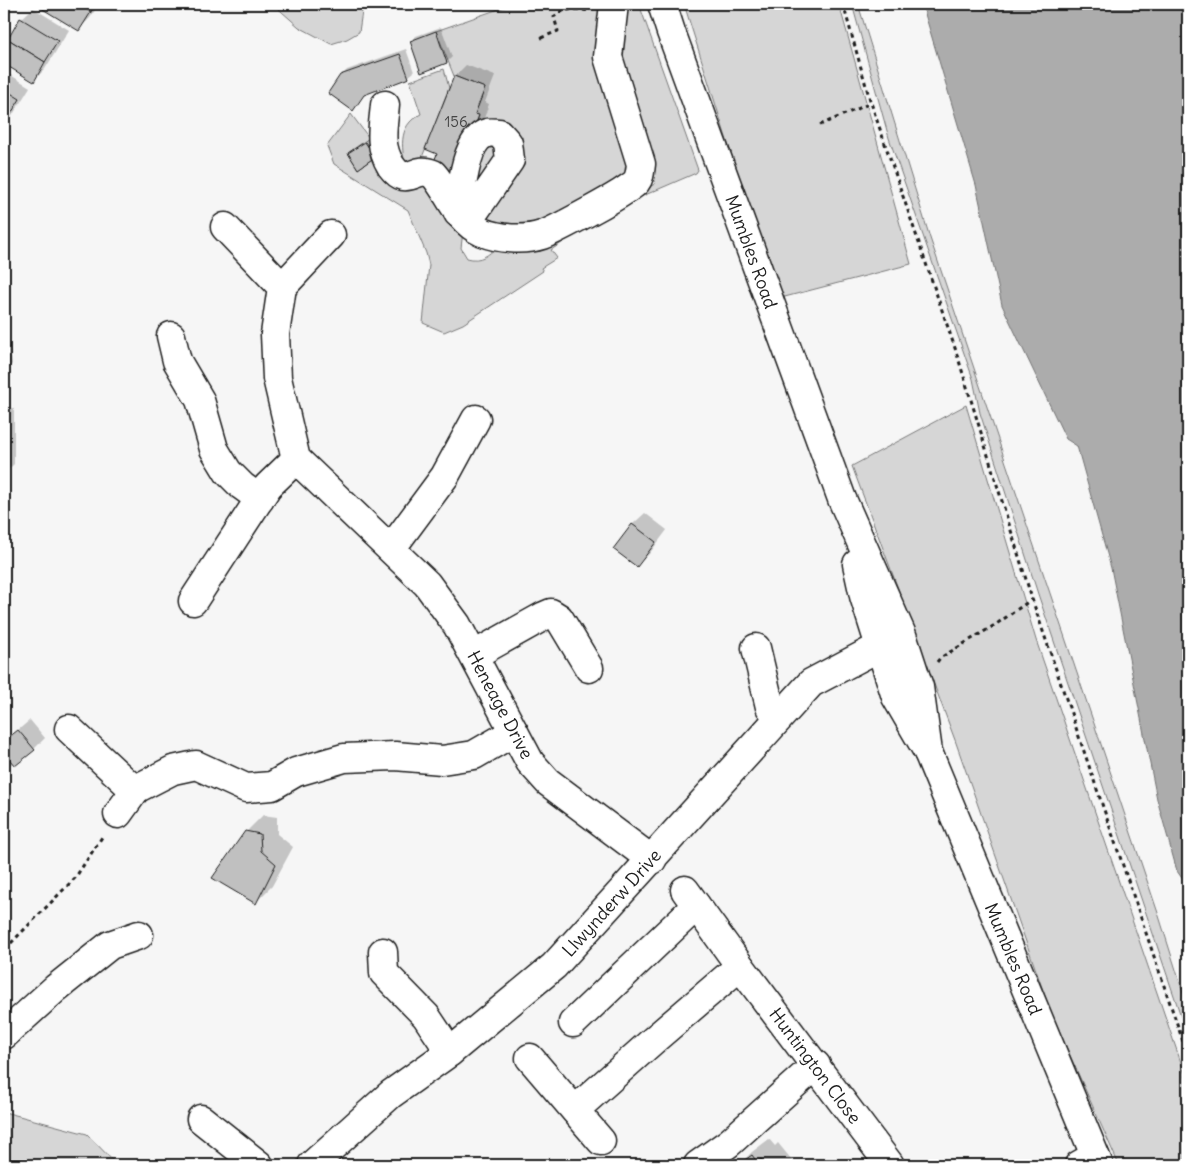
<svg xmlns="http://www.w3.org/2000/svg" width="1192" height="1169" font-family="Delius,sans-serif">
<style>
.green{fill:#d6d6d6;stroke:#797979}
.water{fill:#acacac;stroke:#727272}
.shadow{fill:#0003}
.building{fill:#c0c0c0;stroke:#1c1c1c}
.lines{fill:none;stroke-linecap:round;stroke-linejoin:round}
.minor-casing{stroke:#1c1c1c;stroke-width:31}
.major-casing{stroke:#1c1c1c;stroke-width:31}
.path{stroke:#1c1c1c;stroke-width:3;stroke-dasharray:4 4;stroke-linecap:butt}
.minor{stroke:#fff;stroke-width:28}
.major{stroke:#fff;stroke-width:28}
.labels{text-anchor:middle;stroke-width:4;stroke-linejoin:round;paint-order:stroke}
.number-label{font-size:15px;fill:#454545}
.street-label{font-size:18px;fill:#1c1c1c;stroke:#fff}
</style>
<rect width="100%" height="100%" fill="#f6f6f6"/>
<filter id="ink" filterUnits="userSpaceOnUse"><feTurbulence type="fractalNoise" baseFrequency=".02" numOctaves="2"/><feDisplacementMap in="SourceGraphic" scale="10" xChannelSelector="R" yChannelSelector="G"/><feConvolveMatrix kernelMatrix="1 2 1 2 8 2 1 2 1" color-interpolation-filters="sRGB"/></filter>
<g filter="url(#ink)">
<g class="green">
<polygon points="273,4 363,4 359,32 347,39 331,44 299,27"/>
<polygon points="513,4 609,4 629,158 627,170 621,179 577,209 515,229 474,217 514,164 474,129 479,116 475,114 485,88 454,76 436,31"/>
<path d="M619,4H639L698,170L696,173L615,208L551,250L557,258L541,268L543,271L463,324L444,332L423,323L429,265L426,253L408,210L334,164L327,146L351,114L369,138L348,153L358,169L375,157L423,177L463,231L461,248L467,258C481,262 488,255 497,247L614,203L655,184L612,57Z"/>
<polygon points="684,4 839,4 911,264 777,299"/>
<polygon points="852,4 858,4 930,238 1159,916 1188,1008 1188,1037 1038,594 980,413 973,379 889,138"/>
<path d="M444,69L449,88L421,160L407,173C402,151 396,126 421,114L410,81Z"/>
<polygon points="483,144 503,146 471,208"/>
<polygon points="966,405 1036,640 1188,1083 1188,1165 1119,1165 1051,1013 955,740 852,466"/>
<polygon points="4,1112 87,1134 117,1165 4,1165"/>
</g>
<polygon class="water" points="922,4 1188,4 1188,887 1177,871 1157,799 1111,568 1077,446 1066,439 1002,305 976,185"/>
<g class="shadow">
<polygon points="45,4 99,4 90,18 79,29 43,7"/>
<polygon points="33,8 69,30 45,69 34,80 4,62 4,48 21,19"/>
<polygon points="441,27 452,57 447,62 422,71 411,41 416,36"/>
<polygon points="406,49 414,72 408,77 341,76 347,70"/>
<polygon points="466,65 495,76 485,102 489,104 482,124 438,153 455,76"/>
<polygon points="4,71 30,87 4,129"/>
<polygon points="370,137 380,151 349,153 355,148"/>
<polygon points="9,341 12,364 4,372 4,342"/>
<polygon points="4,408 14,408 14,464 4,474"/>
<polygon points="4,483 9,485 4,501"/>
<polygon points="645,513 667,530 649,554 637,565 615,548 633,524"/>
<polygon points="30,720 45,738 34,749 13,762 4,771 4,742"/>
<polygon points="263,815 277,817 277,834 293,847 272,886 255,903 246,832"/>
<polygon points="769,1139 775,1146 778,1143 796,1165 739,1165 752,1152"/>
</g>
<g class="building">
<polygon points="44,4 78,4 91,12 79,31 41,8"/>
<polygon points="78,4 95,4 91,12"/>
<polygon points="20,18 58,41 45,62 8,39"/>
<polygon points="436,31 447,63 421,73 410,41"/>
<polygon points="8,39 45,62 34,82 4,64 4,46"/>
<polygon points="400,54 409,78 364,95 353,111 328,93 340,75"/>
<polygon points="454,76 485,88 475,114 479,115 471,137 454,161 450,173 432,166 437,154 425,149"/>
<polygon points="4,89 20,99 7,120 4,118"/>
<polygon points="365,142 375,157 358,169 348,153"/>
<polygon points="632,524 656,542 637,567 613,549"/>
<polygon points="18,730 35,750 15,766 4,753 4,741"/>
<polygon points="245,831 260,834 261,851 276,864 256,904 212,878"/>
<polygon points="752,1155 757,1162 761,1159 766,1165 738,1165"/>
</g>
<g class="lines">
<defs>
<g id="minor">
<path d="M385,105C383,128 378,144 391,166C394,170 398,175 403,176C414,178 418,167 433,174C450,193 456,220 482,232C499,239 524,241 542,235C554,231 631,190 636,182C640,177 640,171 641,164L608,57L614,4"/>
<path d="M458,213C461,194 465,139 487,133C490,132 496,133 499,133L508,143L510,160L468,221"/>
<polyline points="225,227 282,287 275,334 277,378 296,459 427,584 457,625 530,762 548,782 652,860"/>
<polyline points="282,287 331,235"/>
<polyline points="171,336 177,361 200,400 214,449 228,472 242,486 260,499"/>
<polyline points="391,549 445,476 476,419"/>
<polyline points="193,601 268,486 296,459"/>
<polyline points="756,648 770,707 780,716"/>
<polyline points="474,655 544,616 551,613 559,618 589,668"/>
<polyline points="69,729 129,785 136,789 173,770 196,765 246,788 272,786 296,772 344,758 395,756 442,760 474,755 514,732"/>
<polyline points="118,814 136,789"/>
<polyline points="685,890 740,966 890,1165"/>
<polyline points="383,952 384,973 426,1016 450,1052"/>
<polyline points="573,1023 696,906"/>
<polyline points="4,1035 56,988 110,945 139,935"/>
<polyline points="530,1058 601,1141"/>
<polyline points="575,1110 656,1038 740,966"/>
<polyline points="201,1119 259,1165"/>
<polyline points="312,1165 391,1094 450,1052 554,966 811,683 900,636"/>
<polyline points="698,1165 729,1143 816,1065"/>
<polyline points="1079,1165 1095,1156"/>
</g>
<g id="major">
<polyline points="662,4 671,32 842,499 902,635 919,687 928,752"/>
<polyline points="857,564 864,596 896,697 928,752 1099,1165"/>
</g>
</defs>
<use href="#minor" class="minor-casing"/>
<use href="#major" class="major-casing"/>
<g class="path">
<polyline points="843,4 870,100 956,351 1032,599 1188,1056"/>
<path d="M541,38L558,31L554,17C564,7 576,9 590,11"/>
<polyline points="820,125 871,103"/>
<polyline points="937,662 940,658 995,625 1032,599"/>
<polyline points="4,947 10,944 75,878 104,834"/>
</g>
<use href="#minor" class="minor"/>
<use href="#major" class="major"/>
</g>
</g>
<g class="labels">
<g class="number-label">
<text x="456" y="127">156</text>
</g>
<g class="street-label">
<text transform="translate(751 252) rotate(70)" y="6">Mumbles Road</text>
<text transform="translate(500 705) rotate(62)" y="6">Heneage Drive</text>
<text transform="translate(612 903) rotate(-48)" y="6">Llwynderw Drive</text>
<text transform="translate(1013 959) rotate(67)" y="6">Mumbles Road</text>
<text transform="translate(815 1066) rotate(53)" y="6">Huntington Close</text>
</g>
</g>
<rect width="1192" height="1169" fill="none" stroke="#fff" stroke-width="20"/>
<rect x="10" y="10" width="1172" height="1149" fill="none" stroke="#1c1c1c" stroke-width="2" filter="url(#ink)"/>
</svg>
